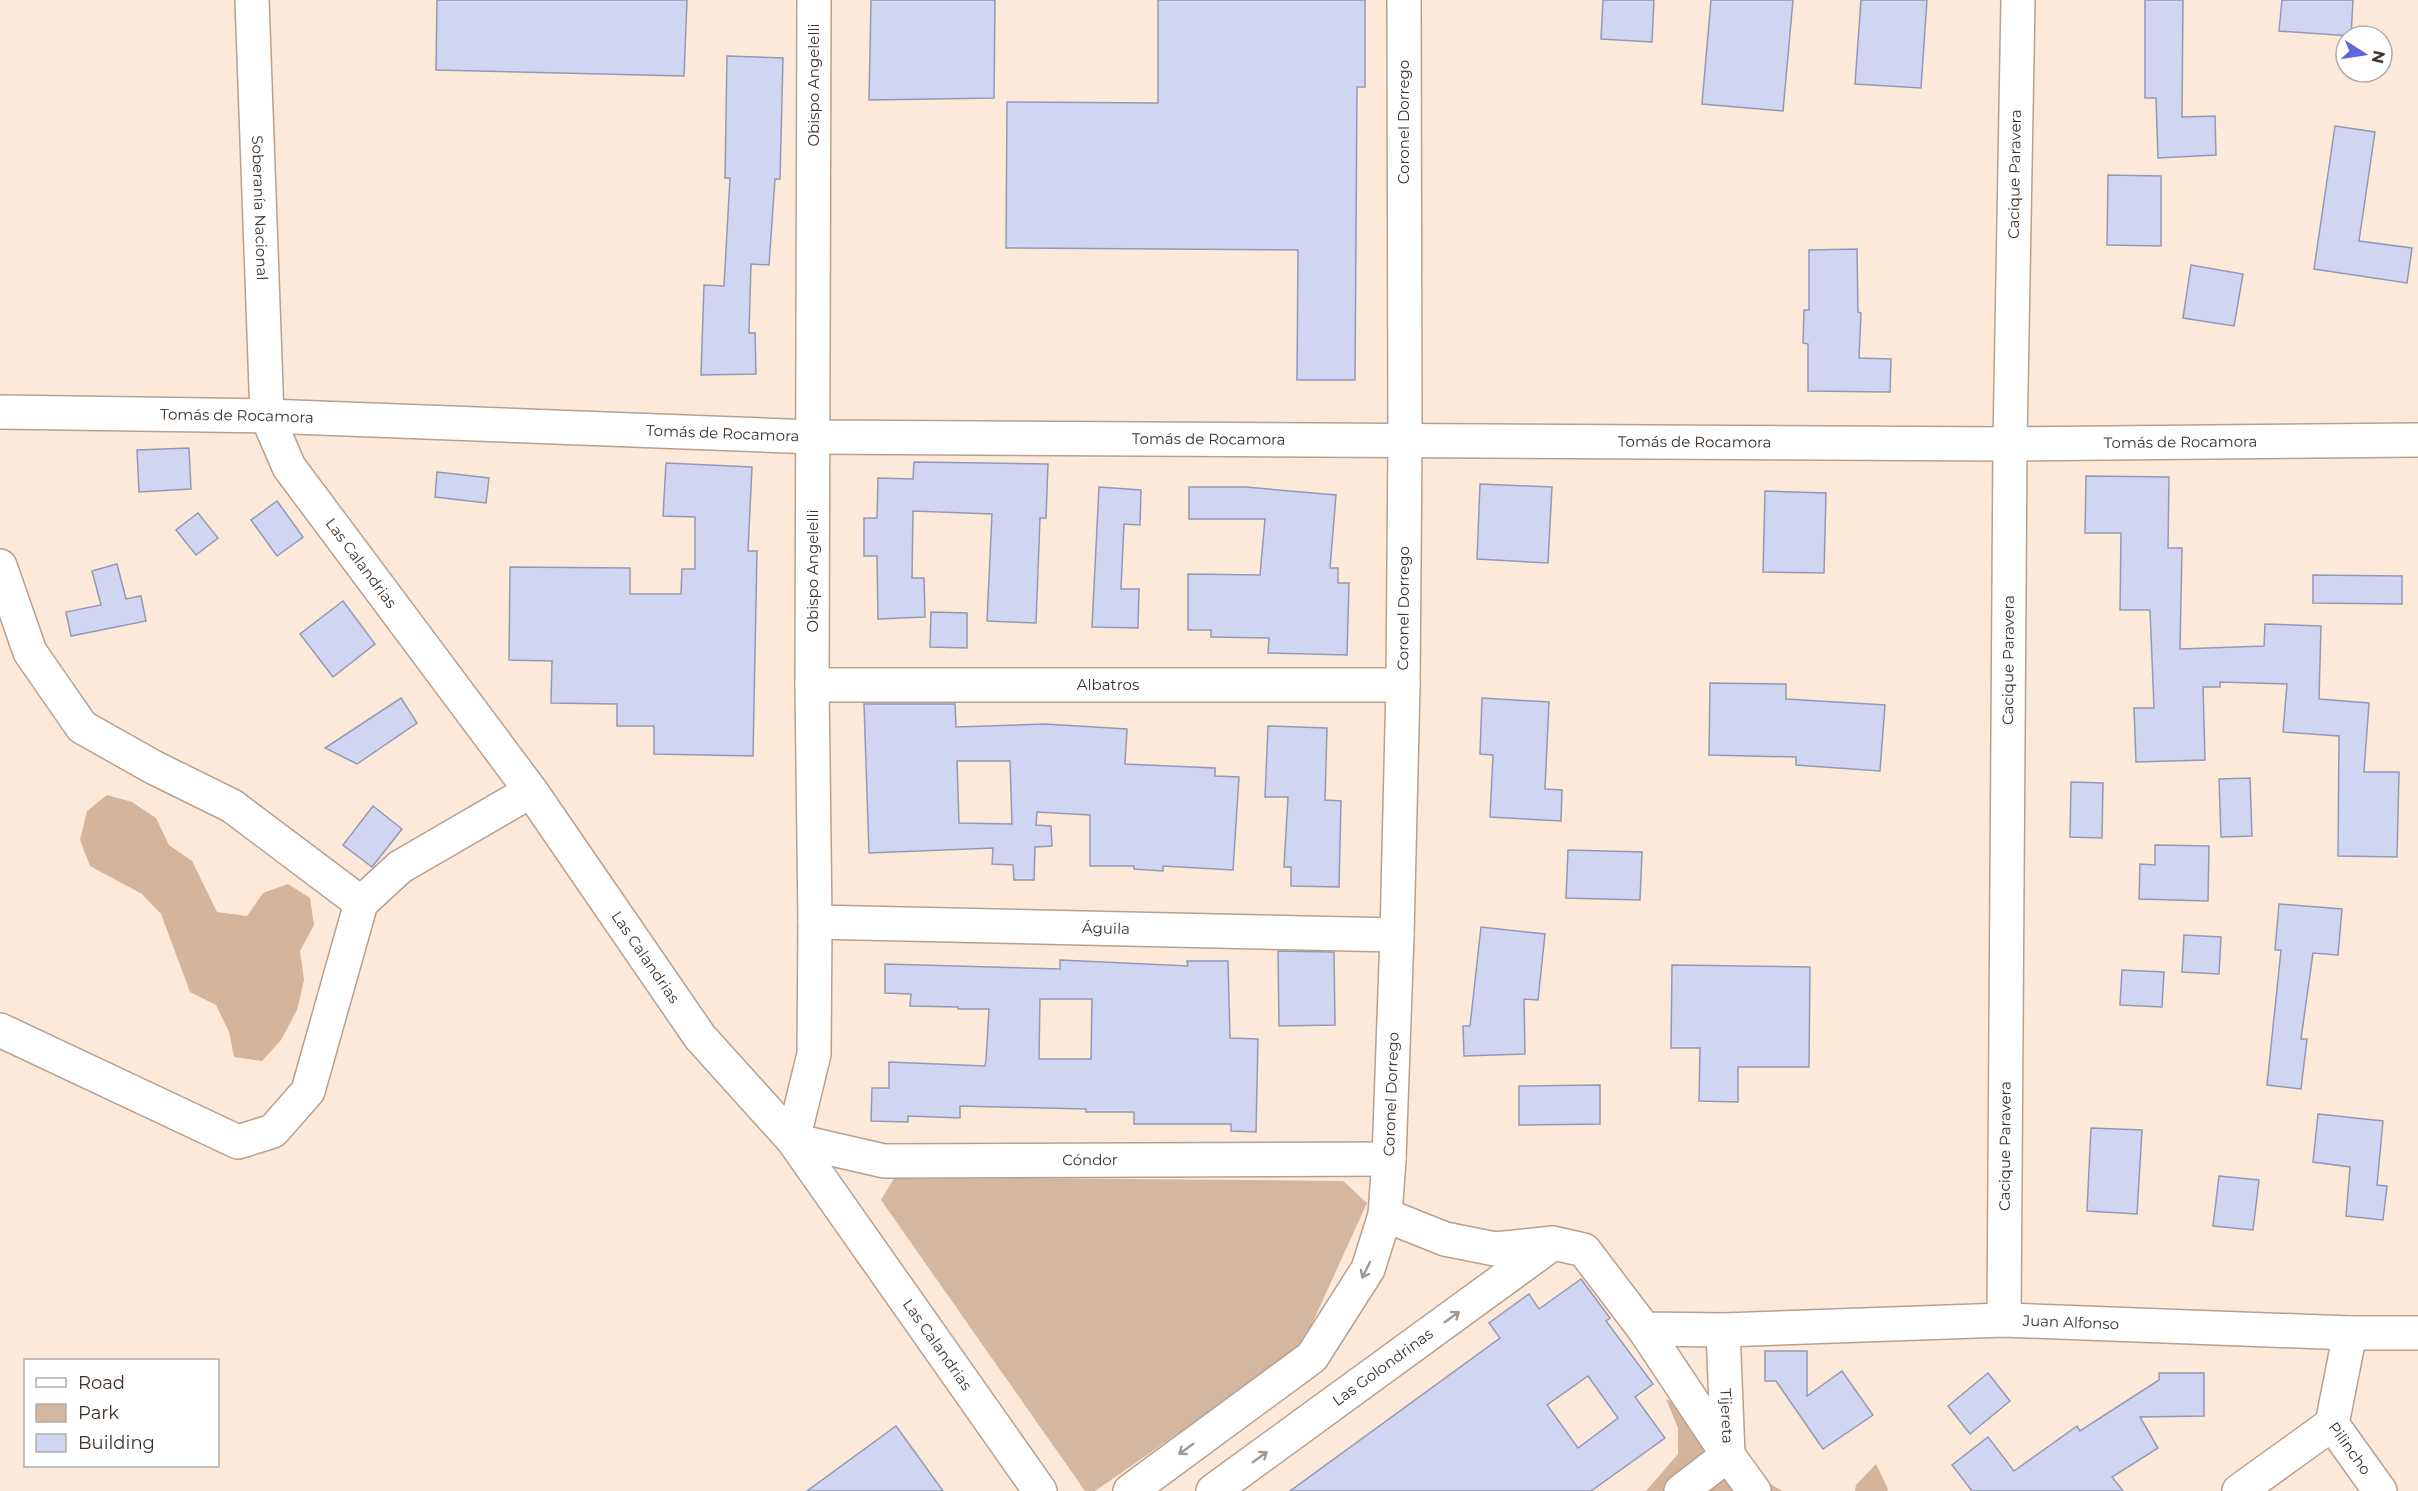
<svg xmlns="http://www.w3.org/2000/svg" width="2418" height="1491" font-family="Montserrat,sans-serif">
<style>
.green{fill:#d3b7a1}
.forest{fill:#d4b49b}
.building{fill:#d0d6f2;stroke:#9499b3;stroke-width:1.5;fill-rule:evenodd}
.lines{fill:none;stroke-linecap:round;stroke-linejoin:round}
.minor-casing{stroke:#b8a08e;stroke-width:36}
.minor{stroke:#fff;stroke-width:33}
.oneway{stroke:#9e9995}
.labels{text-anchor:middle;stroke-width:6;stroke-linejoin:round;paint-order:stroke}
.street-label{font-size:15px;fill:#3d332b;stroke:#fff}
</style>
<rect width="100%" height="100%" fill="#fde9d9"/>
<polygon class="green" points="895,1177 1343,1181 1367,1203 1301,1348 1095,1491 1085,1491 881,1200"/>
<g class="forest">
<polygon points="107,795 132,802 156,818 169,845 192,861 217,912 247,916 263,893 288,884 310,898 314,925 300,951 304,980 297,1010 281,1040 262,1061 234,1057 229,1032 216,1005 190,992 161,914 142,894 90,866 80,840 87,811"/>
<polygon points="1666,1399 1685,1409 1744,1456 1762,1479 1782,1491 1646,1491 1678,1454 1678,1428"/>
<polygon points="1876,1464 1888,1489 1887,1491 1855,1491 1856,1485"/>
</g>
<g class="building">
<polygon points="437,0 687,0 684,76 436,70"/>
<polygon points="871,0 995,0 994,98 869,100"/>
<polygon points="1158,0 1365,0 1365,87 1357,87 1355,380 1297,380 1298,250 1006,248 1007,102 1158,103"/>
<polygon points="1603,0 1654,0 1652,42 1601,39"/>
<polygon points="1711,0 1793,0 1783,111 1702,104"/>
<polygon points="1861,0 1927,0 1921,88 1855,84"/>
<polygon points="2145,0 2183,0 2182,117 2215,116 2216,155 2158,158 2156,98 2145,98"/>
<polygon points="2282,0 2353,0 2351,36 2279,31"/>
<polygon points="727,56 783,58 780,179 775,179 769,265 751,264 749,333 755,333 756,374 701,375 704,285 724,286 730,178 725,178"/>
<polygon points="2335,126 2375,132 2359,241 2412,248 2407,283 2314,269"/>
<polygon points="2108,175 2161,176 2161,246 2107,245"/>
<polygon points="1857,249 1858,312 1861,313 1859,358 1891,359 1890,392 1808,391 1808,344 1803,343 1804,310 1809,310 1809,250"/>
<polygon points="2191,265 2243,274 2234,326 2183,318"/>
<polygon points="189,448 191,489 139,492 137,450"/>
<polygon points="914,462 1048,464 1046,518 1040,518 1036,623 987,621 992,514 913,511 912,578 924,578 925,617 878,619 877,556 864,556 864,518 877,518 878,478 913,479"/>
<polygon points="666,463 752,467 748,551 757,551 753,756 654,754 654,726 617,726 617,704 551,703 552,661 509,660 510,567 630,568 630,594 681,594 682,569 695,569 695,517 663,516"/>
<polygon points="437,472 489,478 486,503 435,497"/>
<polygon points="2086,476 2169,477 2168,548 2182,548 2180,649 2264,646 2265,624 2321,626 2319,699 2369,703 2364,772 2399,772 2397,857 2338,856 2339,736 2283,732 2287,684 2220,682 2220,687 2203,687 2205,760 2136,762 2134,708 2154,708 2150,610 2120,610 2121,533 2085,533"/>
<polygon points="1480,484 1552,487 1548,563 1477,559"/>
<polygon points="1099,487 1141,490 1140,525 1124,524 1121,589 1139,589 1138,628 1092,627"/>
<polygon points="1189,487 1246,487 1336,495 1330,568 1338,568 1338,583 1349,583 1347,655 1268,653 1269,638 1211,637 1211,630 1188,630 1188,574 1260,575 1265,519 1189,519"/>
<polygon points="1765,491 1826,493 1824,573 1763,572"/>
<polygon points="277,501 303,537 277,556 251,520"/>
<polygon points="198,513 218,538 196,555 176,530"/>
<polygon points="117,564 126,599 141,596 146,621 71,636 66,612 101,605 92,571"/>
<polygon points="2313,575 2402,576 2402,604 2313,603"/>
<polygon points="343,601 375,644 333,677 300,634"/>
<polygon points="931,612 967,613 967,648 930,647"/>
<polygon points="1710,683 1786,684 1786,699 1885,705 1880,771 1796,765 1796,757 1709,755"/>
<polygon points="401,698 417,723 357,764 325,748"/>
<polygon points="1482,698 1549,702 1545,789 1562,790 1561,821 1490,817 1493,755 1480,754"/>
<path d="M864,704H955L956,727L1045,724L1127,729L1125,764L1215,768V776L1239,777L1233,870L1163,866V871L1134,869V866H1090V815L1037,812L1036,825L1051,826L1052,846L1035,847L1034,880H1014L1013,865L992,864L993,848L869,853ZM957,761H1010L1012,824L959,823Z"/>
<polygon points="1268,726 1327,728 1325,800 1341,801 1339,887 1291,886 1291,867 1284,867 1288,797 1265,797"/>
<polygon points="2250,778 2252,836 2221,837 2219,779"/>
<polygon points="2071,782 2103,783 2102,838 2070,837"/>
<polygon points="373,806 402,829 372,867 343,845"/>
<polygon points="2155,845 2209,846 2208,901 2139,899 2140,864 2155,865"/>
<polygon points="1568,850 1642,852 1640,900 1566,898"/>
<polygon points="2279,904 2342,909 2338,955 2313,953 2301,1039 2307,1039 2301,1089 2267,1085 2281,950 2275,950"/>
<polygon points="1481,927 1545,934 1538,1000 1524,999 1525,1054 1464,1056 1463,1026 1470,1026"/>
<polygon points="2184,935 2221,937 2219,974 2182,972"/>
<polygon points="1278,951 1334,952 1335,1025 1279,1026"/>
<path d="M1060,960L1188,966L1187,961H1228L1230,1038L1258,1039L1256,1132L1231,1131V1124H1134V1112H1086V1109L960,1106V1118L908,1116V1122L871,1121L872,1088H889V1062L985,1066L986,1060L989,1009H958V1007L910,1006L911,994L885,993V964L1060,969ZM1040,999H1092L1091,1059H1039Z"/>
<polygon points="1672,965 1810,967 1809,1067 1738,1067 1738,1102 1699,1101 1700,1048 1671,1048"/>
<polygon points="2122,970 2164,972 2162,1007 2120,1005"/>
<polygon points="1600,1085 1600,1124 1519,1125 1519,1086"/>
<polygon points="2318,1114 2383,1121 2377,1185 2387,1186 2383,1220 2346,1216 2350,1167 2313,1162"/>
<polygon points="2091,1128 2142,1130 2137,1214 2087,1211"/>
<polygon points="2219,1176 2259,1180 2253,1230 2213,1226"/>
<path d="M1581,1279L1610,1318L1606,1321L1653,1384L1635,1397L1665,1438L1591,1491H1290L1500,1338L1489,1323L1529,1294L1539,1309ZM1588,1376L1618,1418L1578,1448L1547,1405Z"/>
<polygon points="1765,1351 1807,1351 1807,1396 1842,1371 1873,1415 1823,1449 1776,1381 1765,1381"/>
<polygon points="1988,1373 2010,1401 1970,1434 1948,1406"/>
<polygon points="2159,1373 2204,1373 2204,1416 2140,1417 2158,1448 2112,1477 2123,1491 1972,1491 1952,1465 1988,1437 2014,1471 2077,1426 2080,1431 2159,1380"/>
<polygon points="896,1426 943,1491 807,1491"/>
</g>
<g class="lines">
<defs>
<g id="minor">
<path id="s1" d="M252,0L267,416L289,467L531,791L700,1037L793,1140L1040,1491"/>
<path id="s2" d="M814,0L812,685L815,922L814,1054L793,1140L884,1161L1389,1159"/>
<path id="s3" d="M0,412L267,416L814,437L2010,444L2418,440"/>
<polyline points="0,566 30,652 82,727 153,767 232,806 361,903"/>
<path id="s4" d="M812,685H1403"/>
<path id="s5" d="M815,922L1397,935"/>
<polyline points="0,1030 238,1142 273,1131 308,1091 361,903 400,867 531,791"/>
<path id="s6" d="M1385,1215L1445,1239L1495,1249L1553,1243L1584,1250L1644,1329L1723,1330L2004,1320L2350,1333H2418"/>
<path id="s7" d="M2004,1320L2010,444L2018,0"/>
<polyline points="1644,1329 1728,1455 1681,1491"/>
<path id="s8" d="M1723,1330L1728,1455L1754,1491"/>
<path id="s9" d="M2350,1333L2332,1424L2380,1491"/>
<path id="s10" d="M1130,1491L1312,1357L1368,1269L1385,1215L1389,1159L1397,935L1403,685L1405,441L1404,0"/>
<path id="s11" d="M1213,1491L1552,1244"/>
<polyline points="2239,1491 2332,1424"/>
</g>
</defs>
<use href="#minor" class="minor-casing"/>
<use href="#minor" class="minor"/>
</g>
<defs><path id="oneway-shaft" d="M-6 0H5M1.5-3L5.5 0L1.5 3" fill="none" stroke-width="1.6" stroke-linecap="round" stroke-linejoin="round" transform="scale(1.5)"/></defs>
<g class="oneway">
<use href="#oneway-shaft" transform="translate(1366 1270) rotate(116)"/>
<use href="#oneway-shaft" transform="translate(1452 1317) rotate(-36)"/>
<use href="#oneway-shaft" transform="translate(1186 1449) rotate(144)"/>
<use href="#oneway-shaft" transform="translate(1260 1457) rotate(-36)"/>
</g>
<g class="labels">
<g class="street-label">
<text transform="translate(814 85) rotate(-90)" y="5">Obispo Angelelli</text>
<text transform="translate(1404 122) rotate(-90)" y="5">Coronel Dorrego</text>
<text dy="5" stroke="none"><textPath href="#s7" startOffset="1146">Cacique Paravera</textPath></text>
<text dy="5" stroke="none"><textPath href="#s1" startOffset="208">Soberanía Nacional</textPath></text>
<text dy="5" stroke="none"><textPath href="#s3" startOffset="237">Tomás de Rocamora</textPath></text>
<text dy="5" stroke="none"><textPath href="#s3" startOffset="723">Tomás de Rocamora</textPath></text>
<text dy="5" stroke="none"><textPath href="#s3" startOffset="1209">Tomás de Rocamora</textPath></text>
<text dy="5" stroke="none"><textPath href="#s3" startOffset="1695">Tomás de Rocamora</textPath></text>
<text dy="5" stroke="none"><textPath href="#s3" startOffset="2181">Tomás de Rocamora</textPath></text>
<text dy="5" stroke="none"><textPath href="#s1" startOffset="592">Las Calandrias</textPath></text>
<text transform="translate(813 571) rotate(-90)" y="5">Obispo Angelelli</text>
<text dy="5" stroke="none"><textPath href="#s10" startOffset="994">Coronel Dorrego</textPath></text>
<text dy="5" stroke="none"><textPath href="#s7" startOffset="660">Cacique Paravera</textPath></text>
<text dy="5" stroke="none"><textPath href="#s4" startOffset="296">Albatros</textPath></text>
<text dy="5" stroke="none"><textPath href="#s5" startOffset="291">Águila</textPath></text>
<text dy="5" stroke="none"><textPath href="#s1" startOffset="1078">Las Calandrias</textPath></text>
<text dy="5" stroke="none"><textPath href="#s10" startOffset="508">Coronel Dorrego</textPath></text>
<text dy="5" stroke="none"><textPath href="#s7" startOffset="174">Cacique Paravera</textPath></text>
<text dy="5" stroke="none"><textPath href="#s2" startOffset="1442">Cóndor</textPath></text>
<text dy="5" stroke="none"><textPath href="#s6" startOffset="732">Juan Alfonso</textPath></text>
<text dy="5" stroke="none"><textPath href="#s1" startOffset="1564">Las Calandrias</textPath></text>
<text dy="5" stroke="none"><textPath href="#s11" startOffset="210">Las Golondrinas</textPath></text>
<text dy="5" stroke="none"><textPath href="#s8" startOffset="86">Tijereta</textPath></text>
<text dy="5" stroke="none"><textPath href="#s9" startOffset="123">Pilincho</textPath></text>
</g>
</g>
<rect x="24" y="1359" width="195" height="108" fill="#ffffff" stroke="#b1adaa" stroke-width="1.5"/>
<rect x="36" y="1378" width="30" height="9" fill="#ffffff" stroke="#b1adaa" stroke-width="1.5"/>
<text x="78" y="1389" font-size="18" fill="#3d332b">Road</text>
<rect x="36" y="1404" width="30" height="18" fill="#d3b7a1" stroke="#b1adaa" stroke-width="1.5"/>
<text x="78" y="1419" font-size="18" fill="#3d332b">Park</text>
<rect x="36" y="1434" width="30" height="18" fill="#d0d6f2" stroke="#b1adaa" stroke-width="1.5"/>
<text x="78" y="1449" font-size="18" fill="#3d332b">Building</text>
<g transform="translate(2364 54) rotate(102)"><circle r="28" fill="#ffffff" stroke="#b1adaa" stroke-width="1.5"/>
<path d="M0-4.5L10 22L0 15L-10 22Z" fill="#5f67df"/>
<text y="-9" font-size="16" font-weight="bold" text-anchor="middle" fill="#3d332b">N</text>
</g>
</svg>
